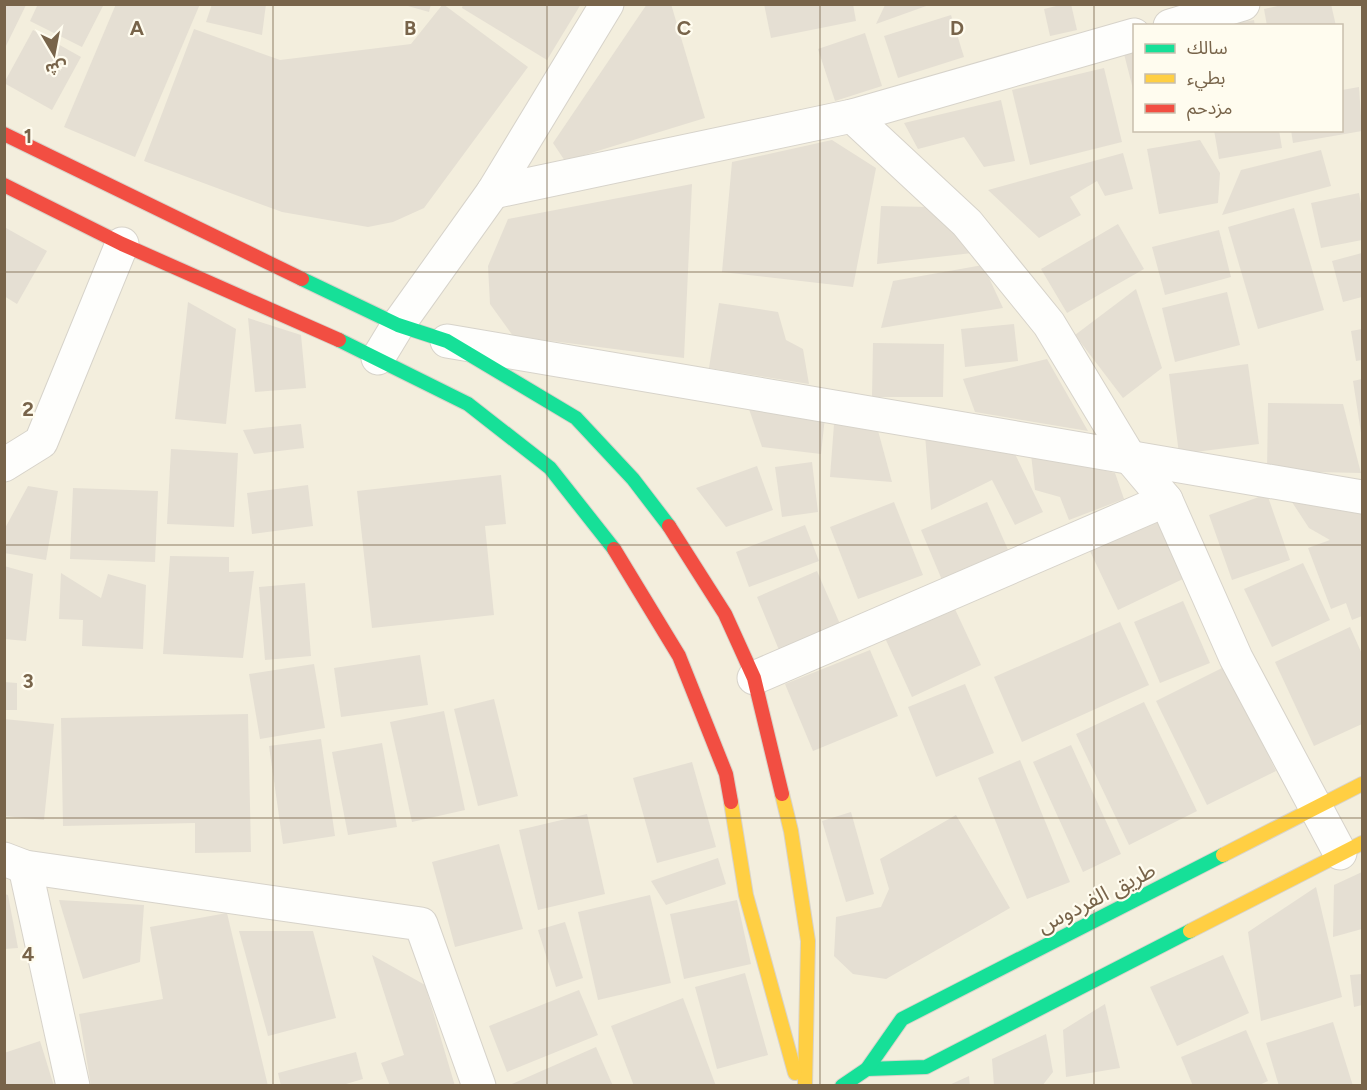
<svg xmlns="http://www.w3.org/2000/svg" width="1367" height="1090" font-family="Figtree,'Noto Sans Arabic',sans-serif">
<style>
.residential{fill:#f3eedd;fill-rule:evenodd}
.building{fill:#e5dfd3}
.lines{fill:none;stroke-linecap:round;stroke-linejoin:round}
.street-casing{stroke:#d7d3ca;stroke-width:35}
.fast-casing{stroke:#d8d3ca;stroke-width:16}
.slow-casing{stroke:#d8d3ca;stroke-width:16}
.jam-casing{stroke:#d8d3ca;stroke-width:16}
.street{stroke:#fefefc;stroke-width:33}
.fast{stroke:#16e098;stroke-width:14}
.slow{stroke:#ffcf43;stroke-width:14}
.jam{stroke:#f24e42;stroke-width:14}
.grid{fill:none;stroke:#78644a;stroke-width:1.5;stroke-opacity:0.55}
.labels{text-anchor:middle;stroke-width:4.5;stroke-linejoin:round;paint-order:stroke}
.street-label{font-size:22px;fill:#78644a;stroke:#fffcef}
.grid-label{font-size:20px;text-anchor:middle;font-weight:bold;fill:#78644a;stroke:#fffcef;stroke-width:4.5;stroke-linejoin:round;paint-order:stroke}
</style>
<rect width="100%" height="100%" fill="#f8f6ed"/>
<path class="residential" d="M5,5H1362V1085H5ZM1134,26H1342V130H1134Z"/>
<g class="building">
<polygon points="38,4 104,4 82,47 30,21"/>
<polygon points="116,4 200,4 135,157 64,127"/>
<polygon points="212,4 266,4 262,35 206,22"/>
<polygon points="401,4 431,4 429,12"/>
<polygon points="443,4 528,67 424,208 393,222 368,227 282,212 144,161 194,29 280,60 411,44"/>
<polygon points="463,4 581,4 547,60 462,8"/>
<polygon points="647,4 671,4 705,118 565,161 553,143"/>
<polygon points="764,4 853,4 856,21 771,38"/>
<polygon points="1064,4 1071,4 1077,30 1050,36 1044,9"/>
<polygon points="1286,4 1331,4 1336,26 1267,26 1264,9"/>
<polygon points="4,5 26,5 4,50"/>
<polygon points="885,5 929,5 876,24"/>
<polygon points="951,15 964,57 898,78 884,36"/>
<polygon points="1254,20 1255,26 1231,26 1231,24"/>
<polygon points="33,30 81,57 52,110 4,83"/>
<polygon points="865,33 882,86 835,101 818,49"/>
<polygon points="1134,51 1134,93 1124,54"/>
<polygon points="1104,68 1122,142 1030,165 1012,90"/>
<polygon points="1359,87 1362,131 1293,143 1291,130 1342,130 1342,90"/>
<polygon points="1001,100 1015,161 984,167 964,137 918,149 904,123"/>
<polygon points="1214,130 1279,130 1282,148 1219,159"/>
<polygon points="832,140 876,168 853,287 722,272 732,162"/>
<polygon points="1200,140 1220,173 1218,203 1159,214 1147,149"/>
<polygon points="1321,150 1331,186 1222,215 1241,170"/>
<polygon points="1123,153 1133,189 1105,196 1097,181 1070,197 1081,215 1039,238 988,190"/>
<polygon points="692,184 684,358 513,336 490,304 488,266 508,219"/>
<polygon points="1359,193 1362,209 1362,240 1321,248 1311,203"/>
<polygon points="881,206 930,207 972,253 877,264"/>
<polygon points="1294,208 1324,310 1258,329 1228,227"/>
<polygon points="1118,224 1144,269 1067,313 1041,269"/>
<polygon points="6,228 47,251 17,304 4,296"/>
<polygon points="1219,230 1231,277 1165,295 1152,247"/>
<polygon points="1362,253 1362,297 1343,302 1332,261"/>
<polygon points="983,265 1003,308 881,328 893,281"/>
<polygon points="1136,289 1162,368 1123,398 1075,335"/>
<polygon points="1227,292 1240,345 1175,362 1162,308"/>
<polygon points="188,302 236,329 226,424 175,419"/>
<polygon points="719,303 778,312 786,340 803,349 809,384 709,368"/>
<polygon points="248,318 301,335 306,388 255,392"/>
<polygon points="1014,324 1018,361 965,367 961,329"/>
<polygon points="1362,329 1362,360 1356,361 1351,331"/>
<polygon points="873,343 944,344 943,397 872,397"/>
<polygon points="1047,359 1088,431 975,412 963,379"/>
<polygon points="1248,364 1259,444 1179,454 1169,374"/>
<polygon points="1362,379 1362,433 1361,433 1353,381"/>
<polygon points="1268,403 1343,404 1361,473 1267,471"/>
<polygon points="749,409 825,417 821,454 762,447"/>
<polygon points="301,424 304,448 254,454 243,430"/>
<polygon points="834,424 877,427 892,482 830,477"/>
<polygon points="925,435 1015,454 1043,512 1015,525 992,480 931,510"/>
<polygon points="171,449 238,453 234,527 167,524"/>
<polygon points="1031,454 1115,473 1124,499 1069,520 1060,497 1035,490"/>
<polygon points="812,462 818,512 782,517 775,467"/>
<polygon points="757,466 773,510 726,527 696,488"/>
<polygon points="501,475 506,524 485,526 494,615 372,628 357,491"/>
<polygon points="308,485 313,526 252,534 247,493"/>
<polygon points="28,486 58,491 46,560 4,553 4,530"/>
<polygon points="73,488 158,491 155,562 70,559"/>
<polygon points="1267,494 1290,560 1232,580 1209,515"/>
<polygon points="1290,499 1362,509 1362,616 1352,620 1346,603 1331,609 1308,548 1330,540 1309,528"/>
<polygon points="894,502 923,575 858,599 830,527"/>
<polygon points="987,502 1009,552 942,580 921,530"/>
<polygon points="1157,518 1185,578 1118,610 1089,549"/>
<polygon points="805,525 819,561 749,587 736,552"/>
<polygon points="170,556 229,557 229,572 254,571 243,658 163,654"/>
<polygon points="1303,563 1330,620 1272,647 1244,589"/>
<polygon points="4,566 33,574 26,641 4,639"/>
<polygon points="817,571 840,624 779,650 757,597"/>
<polygon points="61,573 101,598 108,574 146,585 143,649 82,646 83,620 59,619"/>
<polygon points="305,583 311,656 265,660 259,587"/>
<polygon points="1183,601 1210,663 1160,683 1134,622"/>
<polygon points="954,607 981,665 912,697 885,638"/>
<polygon points="1120,622 1149,685 1022,742 994,677"/>
<polygon points="1350,627 1362,654 1362,724 1314,746 1275,662"/>
<polygon points="870,650 898,716 813,751 785,684"/>
<polygon points="420,655 428,705 341,717 334,668"/>
<polygon points="314,664 325,728 260,739 249,674"/>
<polygon points="1224,667 1276,771 1207,805 1156,701"/>
<polygon points="4,682 17,683 17,710 4,710"/>
<polygon points="965,684 994,753 936,777 908,707"/>
<polygon points="494,699 518,796 478,806 454,709"/>
<polygon points="1144,702 1197,811 1129,845 1076,734"/>
<polygon points="444,711 465,810 412,822 390,722"/>
<polygon points="248,714 251,852 195,853 195,823 63,826 61,718"/>
<polygon points="4,719 54,724 44,820 4,816"/>
<polygon points="321,739 335,836 283,844 269,746"/>
<polygon points="382,743 397,827 348,835 332,752"/>
<polygon points="1071,745 1121,854 1083,872 1033,762"/>
<polygon points="1020,760 1070,882 1027,899 978,778"/>
<polygon points="692,762 716,847 657,863 633,778"/>
<polygon points="851,812 874,894 846,902 822,821"/>
<polygon points="587,814 605,894 538,910 519,830"/>
<polygon points="956,815 1010,908 886,979 853,974 834,956 836,917 881,907 889,889 880,859"/>
<polygon points="499,844 523,929 455,947 432,862"/>
<polygon points="718,858 726,884 666,905 651,881"/>
<polygon points="1362,872 1362,929 1333,937 1334,885"/>
<polygon points="1316,887 1342,997 1261,1021 1248,932"/>
<polygon points="4,894 8,895 18,948 4,949"/>
<polygon points="650,895 671,983 598,1000 578,912"/>
<polygon points="59,900 144,905 140,962 83,979"/>
<polygon points="737,900 751,964 684,979 670,914"/>
<polygon points="227,913 268,1086 91,1086 79,1014 163,999 150,927"/>
<polygon points="565,922 583,978 556,987 538,930"/>
<polygon points="239,931 313,931 336,1018 268,1036"/>
<polygon points="372,955 425,985 455,1086 390,1086 381,1063 404,1055"/>
<polygon points="1223,955 1249,1013 1177,1046 1150,987"/>
<polygon points="745,973 768,1055 717,1069 695,987"/>
<polygon points="1362,974 1362,1005 1354,1007 1350,975"/>
<polygon points="579,990 598,1035 507,1072 489,1026"/>
<polygon points="683,998 716,1086 634,1086 611,1026"/>
<polygon points="1105,1004 1120,1068 1066,1077 1063,1030"/>
<polygon points="1333,1022 1353,1086 1279,1086 1266,1043"/>
<polygon points="1246,1030 1268,1081 1257,1086 1193,1086 1181,1057"/>
<polygon points="1046,1034 1053,1072 1042,1086 994,1086 992,1059"/>
<polygon points="40,1041 54,1086 4,1086 4,1053"/>
<polygon points="596,1047 613,1086 513,1086 512,1084"/>
<polygon points="356,1052 363,1079 339,1086 281,1086 278,1073"/>
<polygon points="969,1076 970,1086 947,1086"/>
</g>
<g class="lines">
<defs>
<g id="street">
<polyline points="1170,26 1243,4"/>
<polyline points="852,116 967,223 1049,324 1128,455 1166,500 1236,658 1340,853"/>
<polyline points="493,192 852,116 1134,35"/>
<polyline points="447,341 1362,497"/>
<polyline points="378,358 398,325 493,192 607,4"/>
<polyline points="4,465 41,442 122,244"/>
<polyline points="754,678 1166,500"/>
<polyline points="4,859 25,867 421,924 479,1086"/>
<polyline points="25,867 73,1086"/>
</g>
<g id="fast">
<polyline points="302,279 398,325 447,341 576,418 633,479 669,526"/>
<polyline points="339,340 468,404 550,468 614,549"/>
<polyline points="867,1069 926,1067 1190,931"/>
<polyline points="842,1086 867,1069 902,1019 1223,855"/>
</g>
<g id="slow">
<polyline points="782,794 791,831 808,941 805,1086"/>
<polyline points="731,802 746,895 795,1073"/>
<polyline points="1223,855 1362,784"/>
<polyline points="1190,931 1362,843"/>
</g>
<g id="jam">
<polyline points="4,134 302,279"/>
<polyline points="4,185 122,244 339,340"/>
<polyline points="669,526 725,614 754,678 782,794"/>
<polyline points="614,549 679,656 726,774 731,802"/>
</g>
</defs>
<use href="#street" class="street-casing"/>
<use href="#fast" class="fast-casing"/>
<use href="#slow" class="slow-casing"/>
<use href="#jam" class="jam-casing"/>
<use href="#street" class="street"/>
<use href="#fast" class="fast"/>
<use href="#slow" class="slow"/>
<use href="#jam" class="jam"/>
</g>
<path class="grid" d="M273,4V1086M547,4V1086M820,4V1086M1094,4V1086M4,272H1362M4,545H1362M4,818H1362"/>
<g class="labels">
<g class="street-label">
<text transform="translate(1096 897) rotate(-27)" y="8">طريق الفردوس</text>
</g>
</g>
<g class="grid-label">
<text x="137" y="35">A</text>
<text x="410" y="35">B</text>
<text x="684" y="35">C</text>
<text x="957" y="35">D</text>
<text x="28" y="143">1</text>
<text x="28" y="416">2</text>
<text x="28" y="688">3</text>
<text x="28" y="961">4</text>
</g>
<rect width="1367" height="1090" fill="none" stroke="#78644a" stroke-width="12"/>
<rect x="1133" y="24" width="210" height="108" fill="#fffcef" stroke="#c9bfad" stroke-width="1.5"/>
<rect x="1145" y="44" width="30" height="9" fill="#16e098" stroke="#c9bfad" stroke-width="1.5"/>
<text x="1187" y="54" font-size="18" fill="#78644a">سالك</text>
<rect x="1145" y="74" width="30" height="9" fill="#ffcf43" stroke="#c9bfad" stroke-width="1.5"/>
<text x="1187" y="84" font-size="18" fill="#78644a">بطيء</text>
<rect x="1145" y="104" width="30" height="9" fill="#f24e42" stroke="#c9bfad" stroke-width="1.5"/>
<text x="1187" y="114" font-size="18" fill="#78644a">مزدحم</text>
<g transform="translate(54 54) rotate(170)" stroke="#fffcef" stroke-width="4.5" paint-order="stroke">
<path d="M0-4.5L10 22L0 15L-10 22Z" fill="#78644a"/>
<text y="-9" font-size="16" font-weight="bold" text-anchor="middle" fill="#78644a">ش</text>
</g>
</svg>
